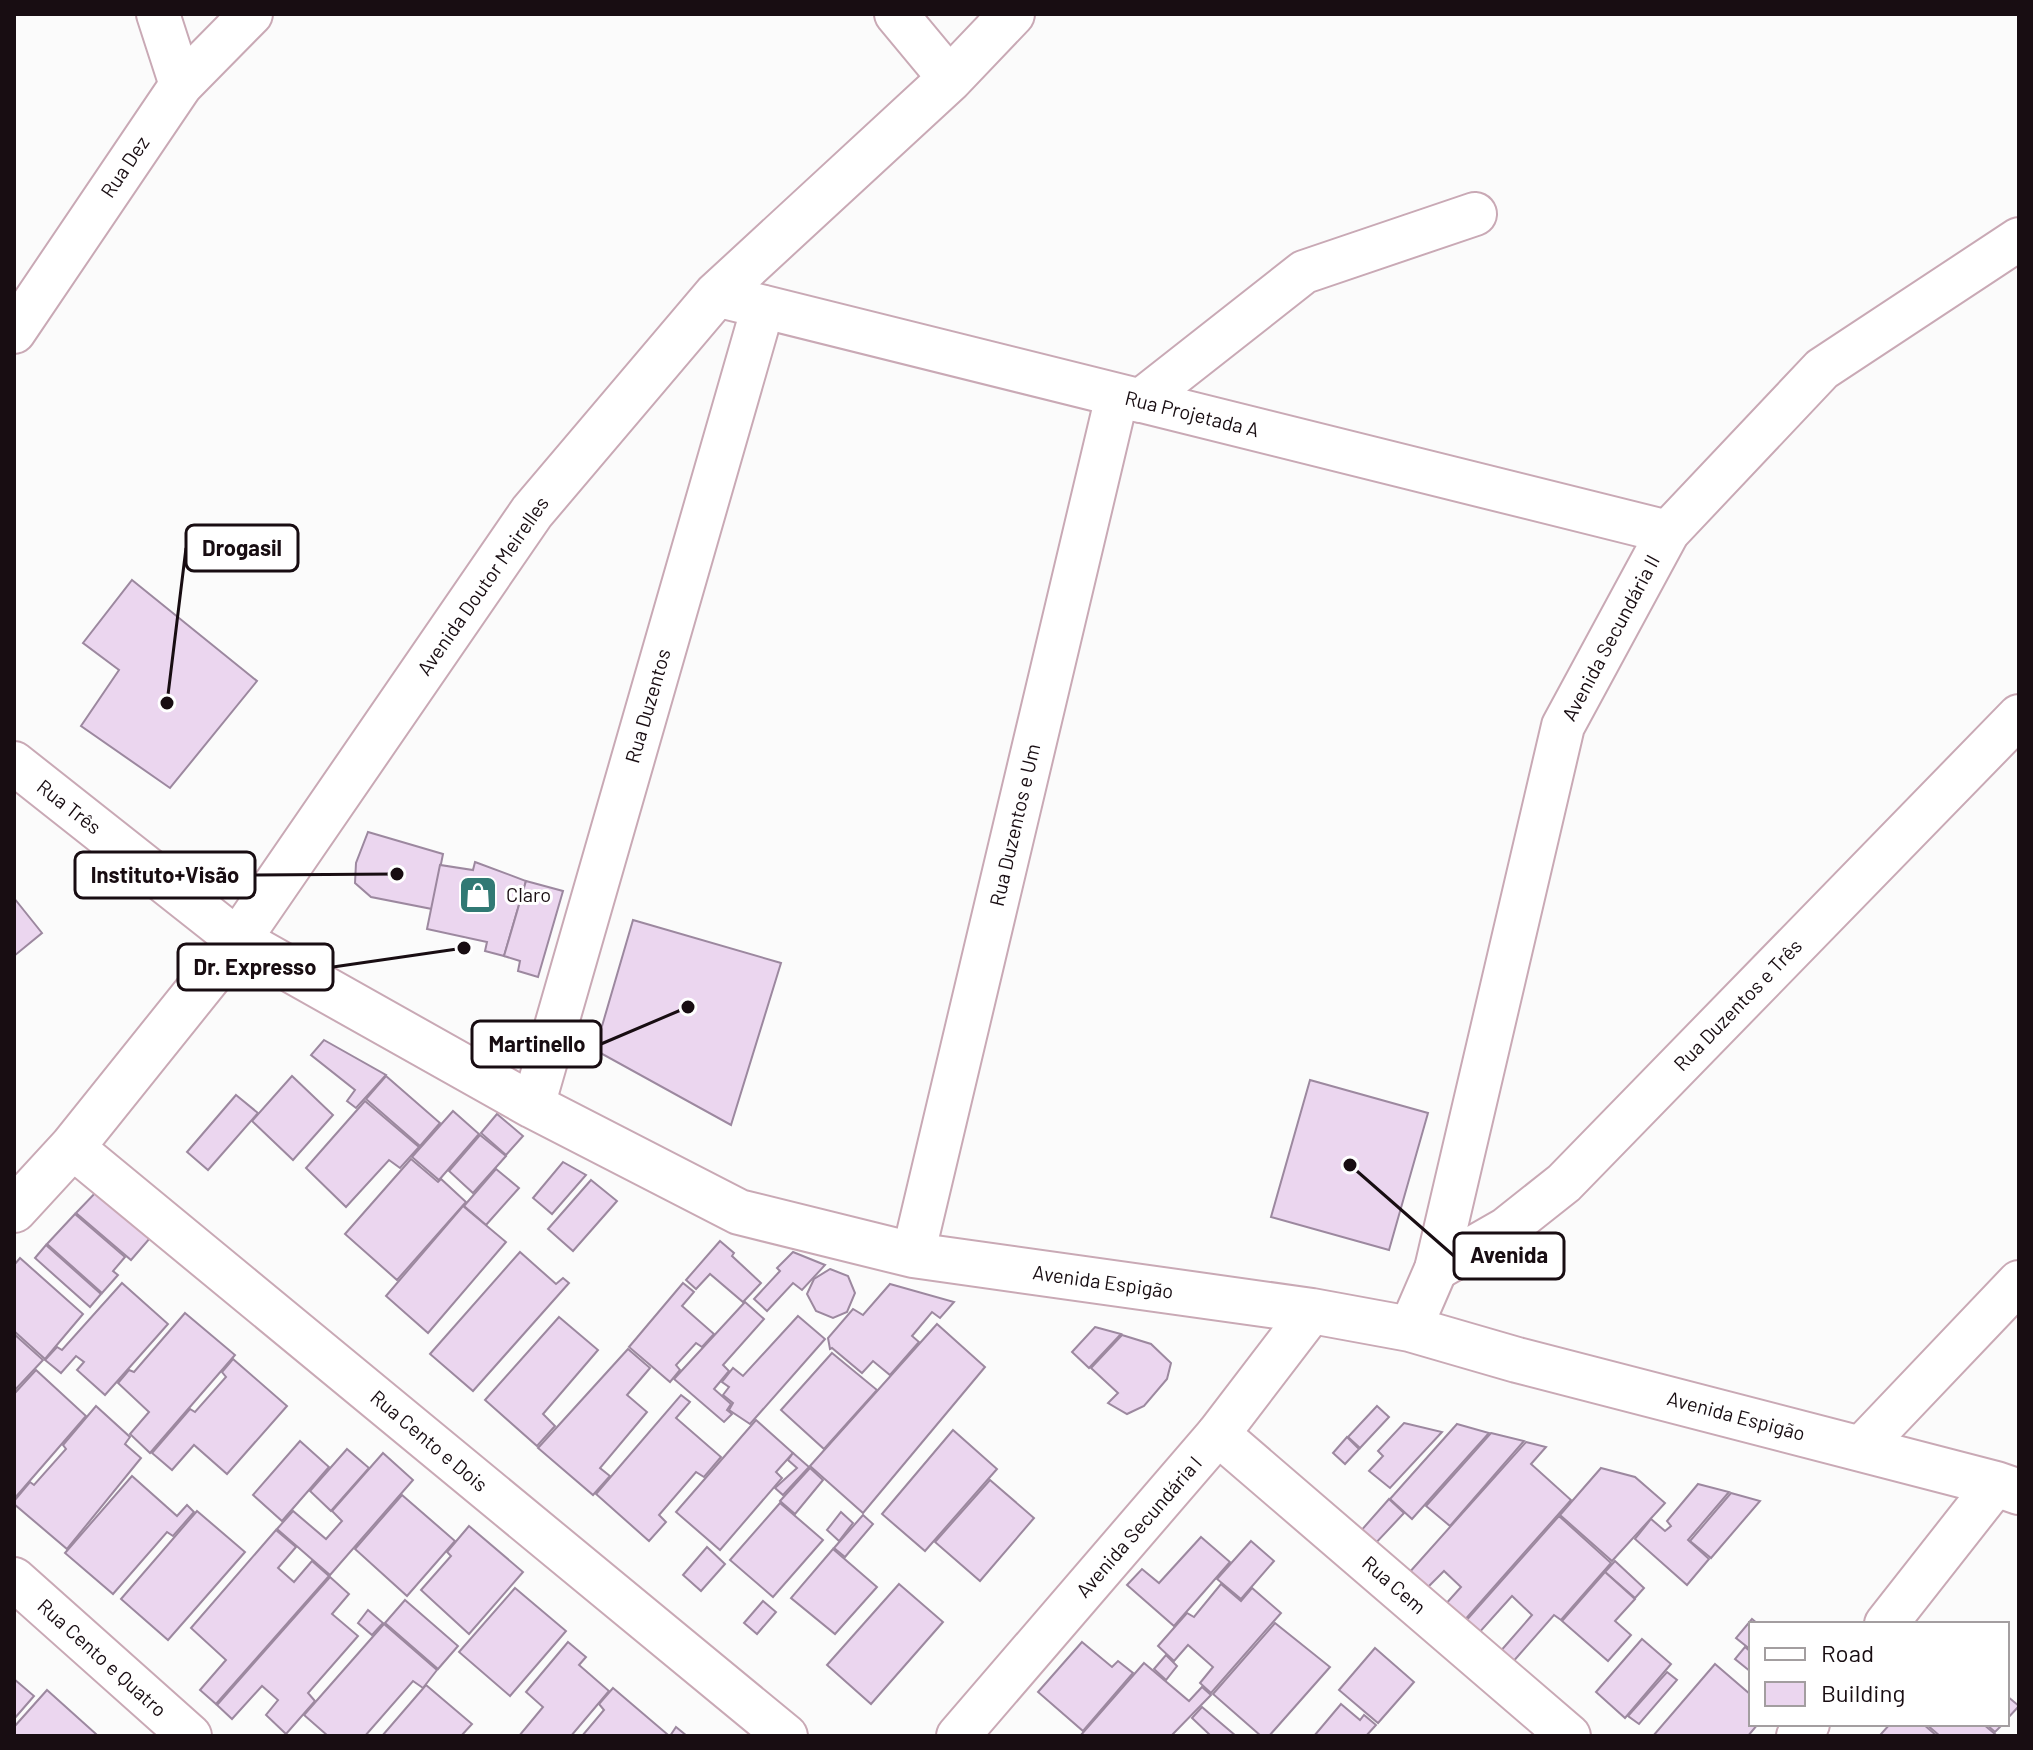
<svg xmlns="http://www.w3.org/2000/svg" width="2033" height="1750" font-family="Barlow,sans-serif">
<style>
.building{fill:#ebd6ef;stroke:#9c889f;stroke-width:2}
.lines{fill:none;stroke-linecap:round;stroke-linejoin:round}
.street-casing{stroke:#c9a9b5;stroke-width:46}
.secondary-casing{stroke:#c9a9b5;stroke-width:48}
.primary-casing{stroke:#c9a9b5;stroke-width:48}
.street{stroke:#fff;stroke-width:42}
.secondary{stroke:#fff;stroke-width:44}
.primary{stroke:#fff;stroke-width:44}
.labels{text-anchor:middle;stroke-width:6;stroke-linejoin:round;paint-order:stroke}
.street-label{font-size:20px;fill:#180d12;stroke:#fff}
.poi-label{font-size:20px;fill:#180d12;stroke:#fff;text-anchor:start}
.leader{fill:none;stroke:#180d12;stroke-width:3}
.callout-dot{fill:#180d12;stroke:#fff;stroke-width:3}
.callout{fill:#fff;stroke:#180d12;stroke-width:3}
.callout-label{font-size:22px;text-anchor:middle;font-weight:bold;fill:#180d12}
</style>
<rect width="100%" height="100%" fill="#fbfbfb"/>
<g class="building">
<polygon points="132,580 257,681 170,788 81,726 119,670 83,643"/>
<polygon points="368,832 443,854 432,909 371,897 355,883 356,863"/>
<polygon points="475,862 526,881 504,956 485,951 487,942 427,929 440,865 473,870"/>
<polygon points="526,881 563,891 538,977 518,971 520,961 504,956"/>
<polygon points="14,898 42,933 14,956"/>
<polygon points="633,920 781,963 731,1125 595,1050"/>
<polygon points="324,1040 386,1075 356,1108 347,1101 355,1090 311,1055"/>
<polygon points="292,1076 333,1115 293,1160 252,1121"/>
<polygon points="386,1076 440,1123 420,1146 366,1099"/>
<polygon points="1310,1080 1428,1113 1389,1250 1271,1217"/>
<polygon points="236,1095 258,1113 208,1170 187,1152"/>
<polygon points="365,1101 419,1147 400,1168 389,1160 346,1207 306,1168"/>
<polygon points="453,1111 479,1134 439,1180 412,1157"/>
<polygon points="497,1114 523,1136 506,1155 481,1133"/>
<polygon points="480,1135 506,1156 473,1193 449,1171"/>
<polygon points="411,1159 438,1182 441,1179 466,1202 397,1280 345,1234"/>
<polygon points="563,1162 586,1175 552,1214 533,1198"/>
<polygon points="496,1169 519,1188 486,1225 464,1206"/>
<polygon points="591,1180 617,1201 573,1251 548,1229"/>
<polygon points="98,1190 157,1230 131,1260 76,1213"/>
<polygon points="463,1206 506,1242 428,1333 386,1296"/>
<polygon points="75,1214 125,1257 113,1271 118,1275 102,1293 47,1244"/>
<polygon points="720,1241 734,1253 732,1256 761,1283 743,1302 710,1274 696,1289 686,1280"/>
<polygon points="46,1245 101,1294 90,1307 35,1258"/>
<polygon points="520,1252 556,1284 563,1278 569,1283 473,1391 430,1354"/>
<polygon points="793,1252 825,1265 802,1290 793,1283 767,1311 754,1299 780,1271 777,1268"/>
<polygon points="20,1258 83,1314 45,1359 14,1331 14,1265"/>
<polygon points="830,1269 848,1276 855,1293 847,1312 833,1318 816,1311 807,1294 814,1279"/>
<polygon points="122,1283 168,1324 105,1395 77,1370 84,1362 76,1356 61,1373 45,1360 57,1347 62,1350"/>
<polygon points="683,1283 694,1292 682,1306 714,1334 702,1347 696,1343 676,1365 680,1370 670,1382 629,1347"/>
<polygon points="890,1284 954,1302 940,1318 932,1312 912,1336 919,1342 890,1375 873,1361 862,1373 832,1348 830,1349 828,1338 853,1309 863,1315"/>
<polygon points="745,1302 764,1319 723,1365 729,1371 714,1389 731,1404 727,1410 732,1414 724,1422 674,1379"/>
<polygon points="185,1313 235,1355 150,1453 130,1434 149,1412 118,1383 129,1370 134,1372"/>
<polygon points="798,1316 825,1339 750,1424 729,1410 733,1403 723,1395 729,1387 722,1382 733,1368 743,1376"/>
<polygon points="559,1317 598,1350 543,1414 555,1426 537,1446 485,1400"/>
<polygon points="937,1324 985,1367 863,1513 810,1466"/>
<polygon points="1095,1327 1121,1334 1089,1368 1072,1352"/>
<polygon points="14,1334 43,1360 14,1391"/>
<polygon points="1122,1335 1151,1344 1171,1363 1167,1379 1144,1406 1127,1414 1108,1403 1118,1393 1091,1368"/>
<polygon points="628,1349 650,1368 627,1395 647,1412 600,1468 610,1476 593,1495 538,1448"/>
<polygon points="832,1353 877,1390 824,1449 781,1410"/>
<polygon points="233,1359 287,1406 227,1474 194,1445 172,1470 152,1453 190,1409 195,1412 226,1377 222,1372"/>
<polygon points="36,1370 86,1416 14,1499 14,1394"/>
<polygon points="681,1395 690,1402 676,1418 721,1457 704,1477 696,1472 659,1515 666,1522 649,1541 596,1494"/>
<polygon points="96,1406 130,1437 125,1444 141,1458 67,1549 14,1504 14,1501 30,1482 34,1485 66,1449 63,1445"/>
<polygon points="1377,1406 1389,1417 1360,1448 1348,1437"/>
<polygon points="756,1420 793,1453 776,1472 782,1478 720,1550 676,1512"/>
<polygon points="1404,1423 1442,1432 1390,1488 1369,1471 1383,1456 1378,1451"/>
<polygon points="1457,1424 1489,1433 1412,1519 1390,1499"/>
<polygon points="953,1430 997,1469 925,1551 882,1514"/>
<polygon points="1491,1433 1524,1441 1450,1526 1426,1506"/>
<polygon points="1347,1437 1359,1449 1345,1464 1333,1453"/>
<polygon points="300,1441 329,1467 282,1521 253,1495"/>
<polygon points="1526,1442 1546,1447 1531,1464 1571,1500 1463,1622 1444,1606 1461,1587 1444,1571 1425,1590 1408,1574"/>
<polygon points="347,1449 369,1468 331,1511 310,1491"/>
<polygon points="383,1453 413,1480 330,1575 277,1529 293,1511 326,1539 342,1521 332,1511"/>
<polygon points="793,1453 809,1467 783,1495 775,1488 797,1468 788,1460"/>
<polygon points="810,1468 823,1480 795,1514 780,1501"/>
<polygon points="1601,1468 1635,1477 1665,1503 1612,1561 1560,1515"/>
<polygon points="132,1476 177,1516 187,1505 194,1512 173,1536 167,1532 113,1594 65,1553"/>
<polygon points="990,1480 1034,1518 980,1581 935,1542"/>
<polygon points="1698,1484 1729,1492 1688,1540 1709,1559 1687,1585 1635,1539 1651,1519 1665,1531 1671,1526 1667,1521"/>
<polygon points="1731,1493 1760,1501 1711,1558 1690,1541"/>
<polygon points="402,1495 455,1541 407,1596 355,1549"/>
<polygon points="1389,1499 1404,1513 1374,1545 1359,1533"/>
<polygon points="780,1503 823,1540 773,1597 730,1560"/>
<polygon points="197,1511 245,1552 168,1640 121,1599"/>
<polygon points="841,1512 853,1523 839,1541 827,1530"/>
<polygon points="863,1515 873,1524 845,1557 834,1548"/>
<polygon points="1559,1516 1611,1563 1561,1620 1554,1615 1511,1664 1499,1653 1532,1615 1512,1596 1478,1634 1464,1623"/>
<polygon points="469,1526 523,1572 469,1634 421,1590 451,1556 447,1552"/>
<polygon points="276,1530 296,1547 278,1568 294,1582 312,1561 329,1576 216,1704 200,1690 226,1660 191,1628"/>
<polygon points="1201,1537 1230,1562 1174,1626 1127,1585 1142,1569 1159,1583"/>
<polygon points="1251,1541 1274,1561 1241,1599 1217,1579"/>
<polygon points="707,1547 725,1564 701,1591 683,1575"/>
<polygon points="833,1549 877,1587 835,1634 791,1598"/>
<polygon points="1615,1561 1644,1588 1635,1598 1605,1572"/>
<polygon points="1605,1572 1635,1599 1615,1621 1631,1635 1608,1661 1562,1621"/>
<polygon points="330,1577 349,1594 332,1614 358,1636 308,1693 315,1701 286,1734 266,1715 278,1700 262,1686 232,1719 217,1705"/>
<polygon points="899,1584 943,1622 871,1704 827,1665"/>
<polygon points="1221,1584 1241,1601 1252,1588 1281,1613 1211,1693 1200,1683 1213,1667 1188,1645 1174,1661 1158,1646 1187,1613 1194,1617"/>
<polygon points="515,1588 566,1631 510,1696 459,1652"/>
<polygon points="405,1600 458,1646 438,1669 385,1623"/>
<polygon points="763,1601 776,1612 757,1634 744,1623"/>
<polygon points="368,1610 383,1623 372,1635 358,1623"/>
<polygon points="1752,1619 1758,1624 1751,1624 1751,1650 1736,1638"/>
<polygon points="1275,1623 1330,1667 1269,1736 1261,1736 1213,1694"/>
<polygon points="384,1624 437,1670 423,1688 413,1681 365,1736 328,1736 304,1715"/>
<polygon points="1642,1639 1671,1664 1625,1718 1596,1692"/>
<polygon points="568,1642 586,1657 579,1665 609,1691 571,1736 519,1736 543,1707 526,1692"/>
<polygon points="1082,1642 1112,1667 1118,1661 1133,1673 1083,1731 1038,1692"/>
<polygon points="1745,1647 1751,1652 1751,1672 1735,1659"/>
<polygon points="1375,1648 1414,1682 1378,1723 1339,1690"/>
<polygon points="1166,1655 1177,1666 1166,1680 1154,1669"/>
<polygon points="1144,1663 1189,1701 1202,1687 1211,1695 1171,1736 1080,1736"/>
<polygon points="1715,1664 1751,1695 1751,1724 1758,1724 1748,1736 1653,1736"/>
<polygon points="1667,1672 1677,1680 1639,1724 1628,1716"/>
<polygon points="14,1679 34,1696 14,1719"/>
<polygon points="426,1685 472,1724 461,1736 382,1736"/>
<polygon points="613,1688 667,1734 665,1736 582,1736 604,1710 599,1704"/>
<polygon points="47,1690 96,1734 94,1736 14,1736 14,1727"/>
<polygon points="2007,1696 2019,1706 2007,1719"/>
<polygon points="1341,1704 1360,1720 1364,1715 1376,1725 1366,1736 1314,1736"/>
<polygon points="1202,1707 1236,1736 1211,1736 1192,1718"/>
<polygon points="1890,1724 1923,1724 1937,1736 1884,1736 1881,1734"/>
<polygon points="1926,1724 1983,1724 1995,1734 1993,1736 1940,1736"/>
<polygon points="1986,1724 2003,1724 1995,1732"/>
<polygon points="676,1727 687,1736 670,1736"/>
</g>
<g class="lines">
<defs>
<g id="street">
<polyline points="158,14 181,85"/>
<polyline points="896,14 950,79"/>
<polyline points="716,295 1668,532"/>
<polyline points="14,332 181,85 251,14"/>
<polyline points="1140,401 1304,272 1475,214"/>
<polyline points="14,763 238,940"/>
<polyline points="533,1106 763,307"/>
<polyline points="72,1147 786,1736"/>
<polyline points="913,1255 1117,396"/>
<polyline points="1436,1269 1506,1229 1564,1183 2019,716"/>
<polyline points="1410,1329 1436,1269 1563,726 1668,532 1822,369 2019,239"/>
<polyline points="1218,1434 1569,1736"/>
<polyline points="1860,1449 2019,1282"/>
<polyline points="14,1579 190,1736"/>
<polyline points="1886,1624 1996,1484"/>
<polyline points="958,1736 1218,1434 1312,1311"/>
<polyline points="1798,1736 1808,1724"/>
</g>
<polyline id="secondary" points="238,940 533,1106 739,1212 913,1255 1312,1311 1410,1329 1517,1360 1996,1484 2019,1492"/>
<polyline id="primary" points="14,1210 72,1147 238,940 532,512 716,295 950,79 1012,14"/>
</defs>
<use href="#street" class="street-casing"/>
<use href="#secondary" class="secondary-casing"/>
<use href="#primary" class="primary-casing"/>
<use href="#street" class="street"/>
<use href="#secondary" class="secondary"/>
<use href="#primary" class="primary"/>
</g>
<defs>
<symbol id="shop-square" viewBox="-11 -11 22 22"><rect x="-9" y="-9" width="18" height="18" rx="4" fill="#317974" stroke="#fff"/><path d="M-5-2.5h2.3a2.7 3.5 0 0 1 5.4 0H5L5.5 6h-11ZM-1.5-2.5h3a1.5 2.3 0 0 0-3 0Z" fill="#fff"/></symbol>
</defs>
<g fill-rule="evenodd">
<use href="#shop-square" x="456" y="873" width="44" height="44"/>
</g>
<g class="labels">
<g class="street-label">
<text transform="translate(125 167) rotate(-56)" y="7">Rua Dez</text>
<text transform="translate(1192 414) rotate(14)" y="7">Rua Projetada A</text>
<text transform="translate(483 586) rotate(-55)" y="7">Avenida Doutor Meirelles</text>
<text transform="translate(1611 638) rotate(-62)" y="7">Avenida Secundária II</text>
<text transform="translate(648 706) rotate(-74)" y="7">Rua Duzentos</text>
<text transform="translate(69 807) rotate(38)" y="7">Rua Três</text>
<text transform="translate(1015 825) rotate(-77)" y="7">Rua Duzentos e Um</text>
<text transform="translate(1738 1005) rotate(-46)" y="7">Rua Duzentos e Três</text>
<text transform="translate(1103 1282) rotate(8)" y="7">Avenida Espigão</text>
<text transform="translate(1736 1416) rotate(15)" y="7">Avenida Espigão</text>
<text transform="translate(429 1441) rotate(40)" y="7">Rua Cento e Dois</text>
<text transform="translate(1139 1527) rotate(-49)" y="7">Avenida Secundária I</text>
<text transform="translate(1394 1585) rotate(41)" y="7">Rua Cem</text>
<text transform="translate(102 1658) rotate(42)" y="7">Rua Cento e Quatro</text>
</g>
<g class="poi-label">
<text x="506" y="902">Claro</text>
</g>
</g>
<path class="leader" d="M167 703L186 548M397 874L255 875M464 948L333 967M688 1007L601 1044M1350 1165L1454 1256"/>
<g class="callout-dot">
<circle cx="167" cy="703" r="8"/>
<circle cx="397" cy="874" r="8"/>
<circle cx="464" cy="948" r="8"/>
<circle cx="688" cy="1007" r="8"/>
<circle cx="1350" cy="1165" r="8"/>
</g>
<g class="callout">
<rect x="186" y="525" width="112" height="46" rx="8"/>
<rect x="75" y="852" width="180" height="46" rx="8"/>
<rect x="178" y="944" width="155" height="46" rx="8"/>
<rect x="472" y="1021" width="129" height="46" rx="8"/>
<rect x="1454" y="1233" width="110" height="46" rx="8"/>
</g>
<g class="callout-label">
<text x="242" y="556">Drogasil</text>
<text x="165" y="883">Instituto+Visão</text>
<text x="255" y="975">Dr. Expresso</text>
<text x="537" y="1052">Martinello</text>
<text x="1509" y="1263">Avenida</text>
</g>
<rect width="2033" height="1750" fill="none" stroke="#180d12" stroke-width="32"/>
<rect x="1749" y="1622" width="260" height="104" fill="#ffffff" stroke="#a39ea0" stroke-width="2"/>
<rect x="1765" y="1648" width="40" height="12" fill="#ffffff" stroke="#a39ea0" stroke-width="2"/>
<text x="1821" y="1662" font-size="24" fill="#180d12">Road</text>
<rect x="1765" y="1682" width="40" height="24" fill="#ebd6ef" stroke="#a39ea0" stroke-width="2"/>
<text x="1821" y="1702" font-size="24" fill="#180d12">Building</text>
</svg>
